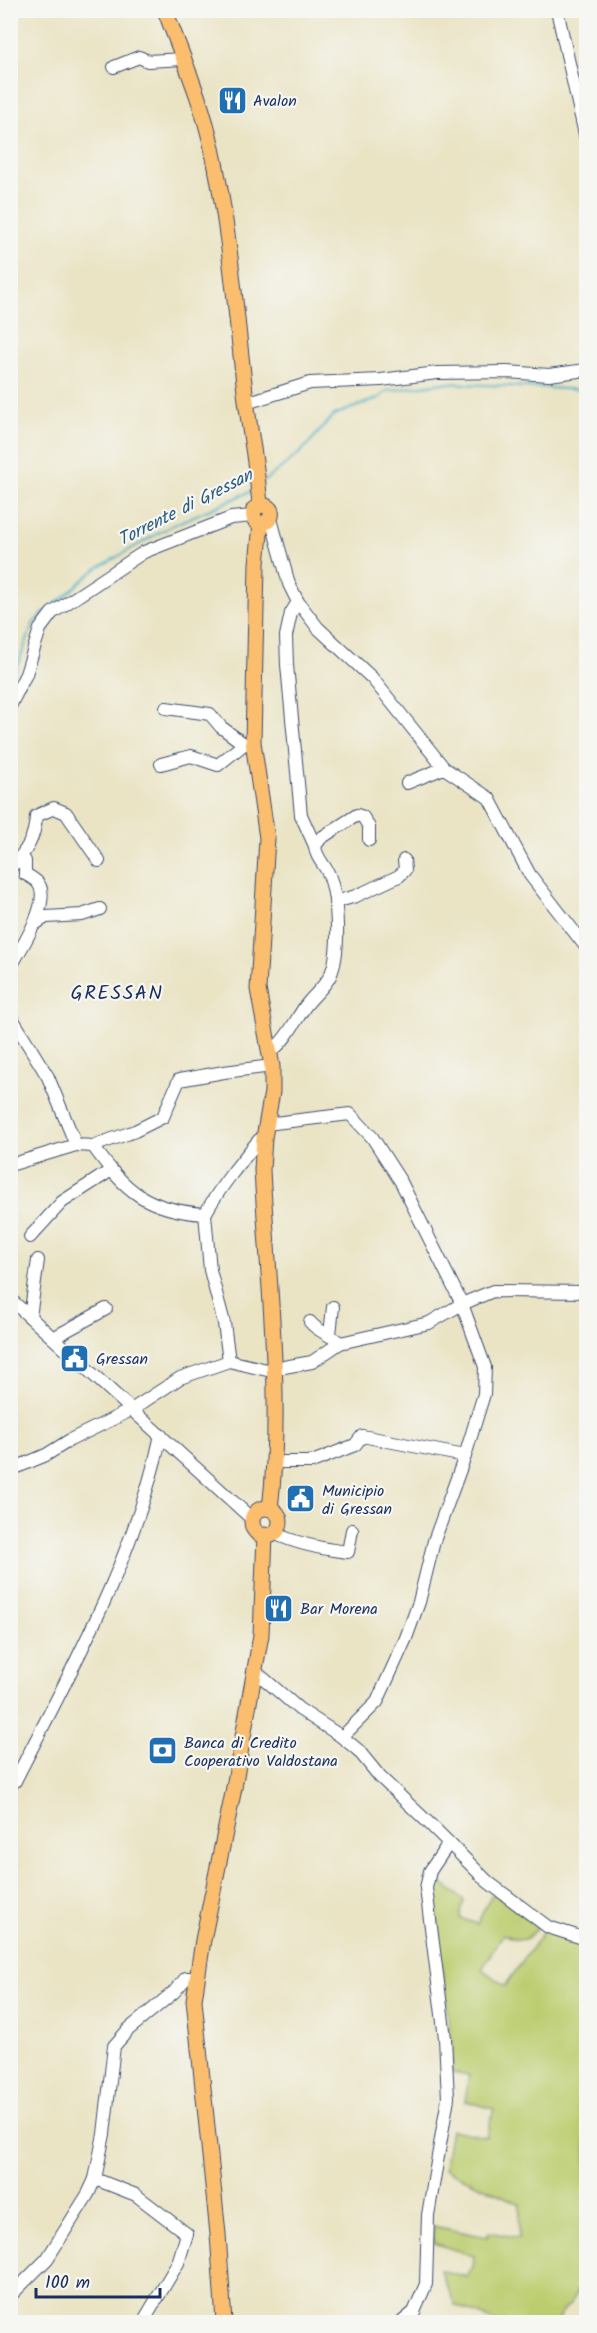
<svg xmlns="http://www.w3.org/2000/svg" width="597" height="2333" font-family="Kalam,sans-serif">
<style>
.green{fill:#bccd6f;stroke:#6c7e66;stroke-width:1.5}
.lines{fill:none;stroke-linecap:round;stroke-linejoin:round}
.stream{stroke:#46acc6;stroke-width:2}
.minor-casing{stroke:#3a4a6d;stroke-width:14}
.major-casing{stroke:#3a4a6d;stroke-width:17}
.minor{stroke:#fff;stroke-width:12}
.major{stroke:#fbbe6e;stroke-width:15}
.labels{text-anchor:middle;stroke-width:4.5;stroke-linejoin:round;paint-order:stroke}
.poi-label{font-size:16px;fill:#1b2f5e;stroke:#f6f6f2;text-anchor:start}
.water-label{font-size:18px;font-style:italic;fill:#2a5b82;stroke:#f6f6f2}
.quarter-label{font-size:20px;letter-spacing:1.5px;fill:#1b2f5e;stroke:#f6f6f2}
</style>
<rect width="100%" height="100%" fill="#f6f6f2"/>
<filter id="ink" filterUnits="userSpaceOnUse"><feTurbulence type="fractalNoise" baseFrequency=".0167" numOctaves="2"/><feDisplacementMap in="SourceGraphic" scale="12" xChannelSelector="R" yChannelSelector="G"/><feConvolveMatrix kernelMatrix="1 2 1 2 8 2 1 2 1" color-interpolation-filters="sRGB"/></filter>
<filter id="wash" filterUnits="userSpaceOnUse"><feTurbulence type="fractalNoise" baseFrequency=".008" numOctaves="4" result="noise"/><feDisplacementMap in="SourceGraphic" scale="24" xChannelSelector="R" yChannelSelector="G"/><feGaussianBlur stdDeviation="1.35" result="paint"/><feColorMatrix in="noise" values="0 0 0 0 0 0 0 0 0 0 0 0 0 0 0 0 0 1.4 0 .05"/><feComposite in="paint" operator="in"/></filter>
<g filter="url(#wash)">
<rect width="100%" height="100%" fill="#eae4c5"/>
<path class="green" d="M438,1871L444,1874L440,1882L464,1900L460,1918L477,1924L493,1892L538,1927C525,1944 521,1941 503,1934L482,1969L505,1986L545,1929L586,1944V2168L585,2174L586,2175V2274L570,2305L563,2310L558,2322H496L455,2305L440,2270L467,2277L473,2266L474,2256L433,2243V2226L487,2237L489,2232L519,2238L520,2204L444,2169L451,2130L486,2137L494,2109L465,2101L469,2075L452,2072V2050L432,1884L435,1874Z"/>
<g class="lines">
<g class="stream">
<polyline points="263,482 300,453 334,415 379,398 387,391 443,383 586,390"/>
<polyline points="53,606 96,569 173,525 252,491"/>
<polyline points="10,685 34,622 46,611"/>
</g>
</g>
</g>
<g filter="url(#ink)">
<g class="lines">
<defs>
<g id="minor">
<polyline points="557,10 586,139"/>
<polyline points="114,67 139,57 148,61 183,59"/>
<polyline points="246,403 310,383 381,380 437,373 507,372 549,375 586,370"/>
<polyline points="271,519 289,584 298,602 318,628 372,678 444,768 489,798 530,875 586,947"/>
<polyline points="298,602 291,613 286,636 287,665 301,815 315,846"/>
<polyline points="10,706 26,674 40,629 52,613 144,552 231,518 253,516"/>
<polyline points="166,708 210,714 221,727 244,744 253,742"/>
<polyline points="161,764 191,756 218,765 244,744"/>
<polyline points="407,783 444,768"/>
<path d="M10,868C26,852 35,839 36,816L54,808L66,813L99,861"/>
<polyline points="335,902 356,896 399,876 405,870 404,860"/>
<polyline points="35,924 46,917 82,915 100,909"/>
<path d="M10,968C20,950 54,899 37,882C34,879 29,876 25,874V861L22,856"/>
<polyline points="10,1015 48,1077 76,1145 10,1165"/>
<path d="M270,1052C285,1042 294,1023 304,1008C311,997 324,988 330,976C341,953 338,898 329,875C325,864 316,859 315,846L321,838L357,815L363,817L369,827V840"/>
<polyline points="266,1124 350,1114 372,1137 401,1182 462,1304 485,1367 484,1394 465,1456 434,1541 419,1602 406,1638 377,1702 342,1737"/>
<polyline points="76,1145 93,1146 135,1131 163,1117 179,1080 224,1072 272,1066"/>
<path d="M93,1146C126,1192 147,1210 205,1214C220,1187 239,1164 259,1140L264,1138"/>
<polyline points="205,1214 210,1270 224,1323 229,1361"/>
<polyline points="30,1237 62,1202 110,1171"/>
<polyline points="10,1299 252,1519"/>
<polyline points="30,1317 38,1260"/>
<path d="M310,1322C318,1332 330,1334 340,1343"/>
<polyline points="330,1334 333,1307"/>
<polyline points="53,1338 106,1309"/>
<polyline points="276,1462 312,1462 355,1445 362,1436 465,1456"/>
<polyline points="10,1470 46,1455 70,1440 131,1410 180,1378 229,1361 267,1370 312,1362 340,1343 429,1323 462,1304 493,1291 586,1292"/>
<path d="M274,1533C297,1544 322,1549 348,1552L352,1530"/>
<polyline points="255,1671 299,1709 342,1737 358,1750 380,1777 433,1827 488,1882 548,1927 586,1939"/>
<path d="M10,1786L15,1781C71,1671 135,1557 161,1435"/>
<polyline points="95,2179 136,2195 187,2234 178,2263 146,2317"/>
<polyline points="10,2296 47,2259 88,2194 95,2179 104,2134 114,2046 129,2029 174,1992 186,1978 196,1978"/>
<polyline points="402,2322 414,2312 426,2284 428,2215 448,2098 445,2038 426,1888 430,1871 449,1843"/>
</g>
<g id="major">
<path d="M165,10C182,56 202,101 212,148C229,226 235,304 244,383C248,424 257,464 260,505L254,509C253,517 253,521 261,524"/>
<path d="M260,505C275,505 275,521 261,524"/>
<path d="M261,524L257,564L253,742L267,838L258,989L272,1066V1092L264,1138L262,1170C268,1280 283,1399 270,1509"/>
<circle cx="266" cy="1522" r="14"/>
<polyline points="224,2322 218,2234 194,2000 203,1940 233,1793 261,1635 265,1535"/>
</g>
</defs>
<use href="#minor" class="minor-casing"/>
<use href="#major" class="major-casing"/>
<use href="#minor" class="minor"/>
<use href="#major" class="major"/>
</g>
</g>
<defs>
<symbol id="restaurant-square" viewBox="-11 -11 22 22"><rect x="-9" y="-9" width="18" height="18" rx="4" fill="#1f6fb2" stroke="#f6f6f2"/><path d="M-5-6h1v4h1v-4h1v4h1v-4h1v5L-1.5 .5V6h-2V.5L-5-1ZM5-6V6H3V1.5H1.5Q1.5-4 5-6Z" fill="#fff"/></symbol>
<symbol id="civic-square" viewBox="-11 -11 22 22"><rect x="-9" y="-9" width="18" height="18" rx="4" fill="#1f6fb2" stroke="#f6f6f2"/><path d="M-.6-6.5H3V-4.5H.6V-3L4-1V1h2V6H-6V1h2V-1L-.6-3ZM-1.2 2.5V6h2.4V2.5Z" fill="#fff"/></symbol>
<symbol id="bank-square" viewBox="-11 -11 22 22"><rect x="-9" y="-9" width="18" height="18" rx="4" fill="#1f6fb2" stroke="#f6f6f2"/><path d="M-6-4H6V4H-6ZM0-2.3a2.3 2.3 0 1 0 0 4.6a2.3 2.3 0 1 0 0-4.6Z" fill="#fff"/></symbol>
</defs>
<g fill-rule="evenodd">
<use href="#restaurant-square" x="216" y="84" width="33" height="33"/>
<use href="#civic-square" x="58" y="1342" width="33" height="33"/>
<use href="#civic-square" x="284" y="1482" width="33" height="33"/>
<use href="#restaurant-square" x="262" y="1592" width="33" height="33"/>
<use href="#bank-square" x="146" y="1734" width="33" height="33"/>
</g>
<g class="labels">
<g class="poi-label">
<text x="253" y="106">Avalon</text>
<text x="96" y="1364">Gressan</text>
<text x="322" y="1496">Municipio<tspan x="322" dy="18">di Gressan</tspan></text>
<text x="300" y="1614">Bar Morena</text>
<text x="184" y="1748">Banca di Credito<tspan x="184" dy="18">Cooperativo Valdostana</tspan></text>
</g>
<g class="water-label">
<text transform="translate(185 507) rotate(-27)" y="6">Torrente di Gressan</text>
</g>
<g class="quarter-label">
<text x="117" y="999">GRESSAN</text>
</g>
</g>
<rect width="597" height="2333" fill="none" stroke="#f6f6f2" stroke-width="36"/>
<path d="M36 2288v9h124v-9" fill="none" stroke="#1b2f5e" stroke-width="3"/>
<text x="45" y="2288" font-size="18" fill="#1b2f5e" stroke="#f6f6f2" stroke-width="4.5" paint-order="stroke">100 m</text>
</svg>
